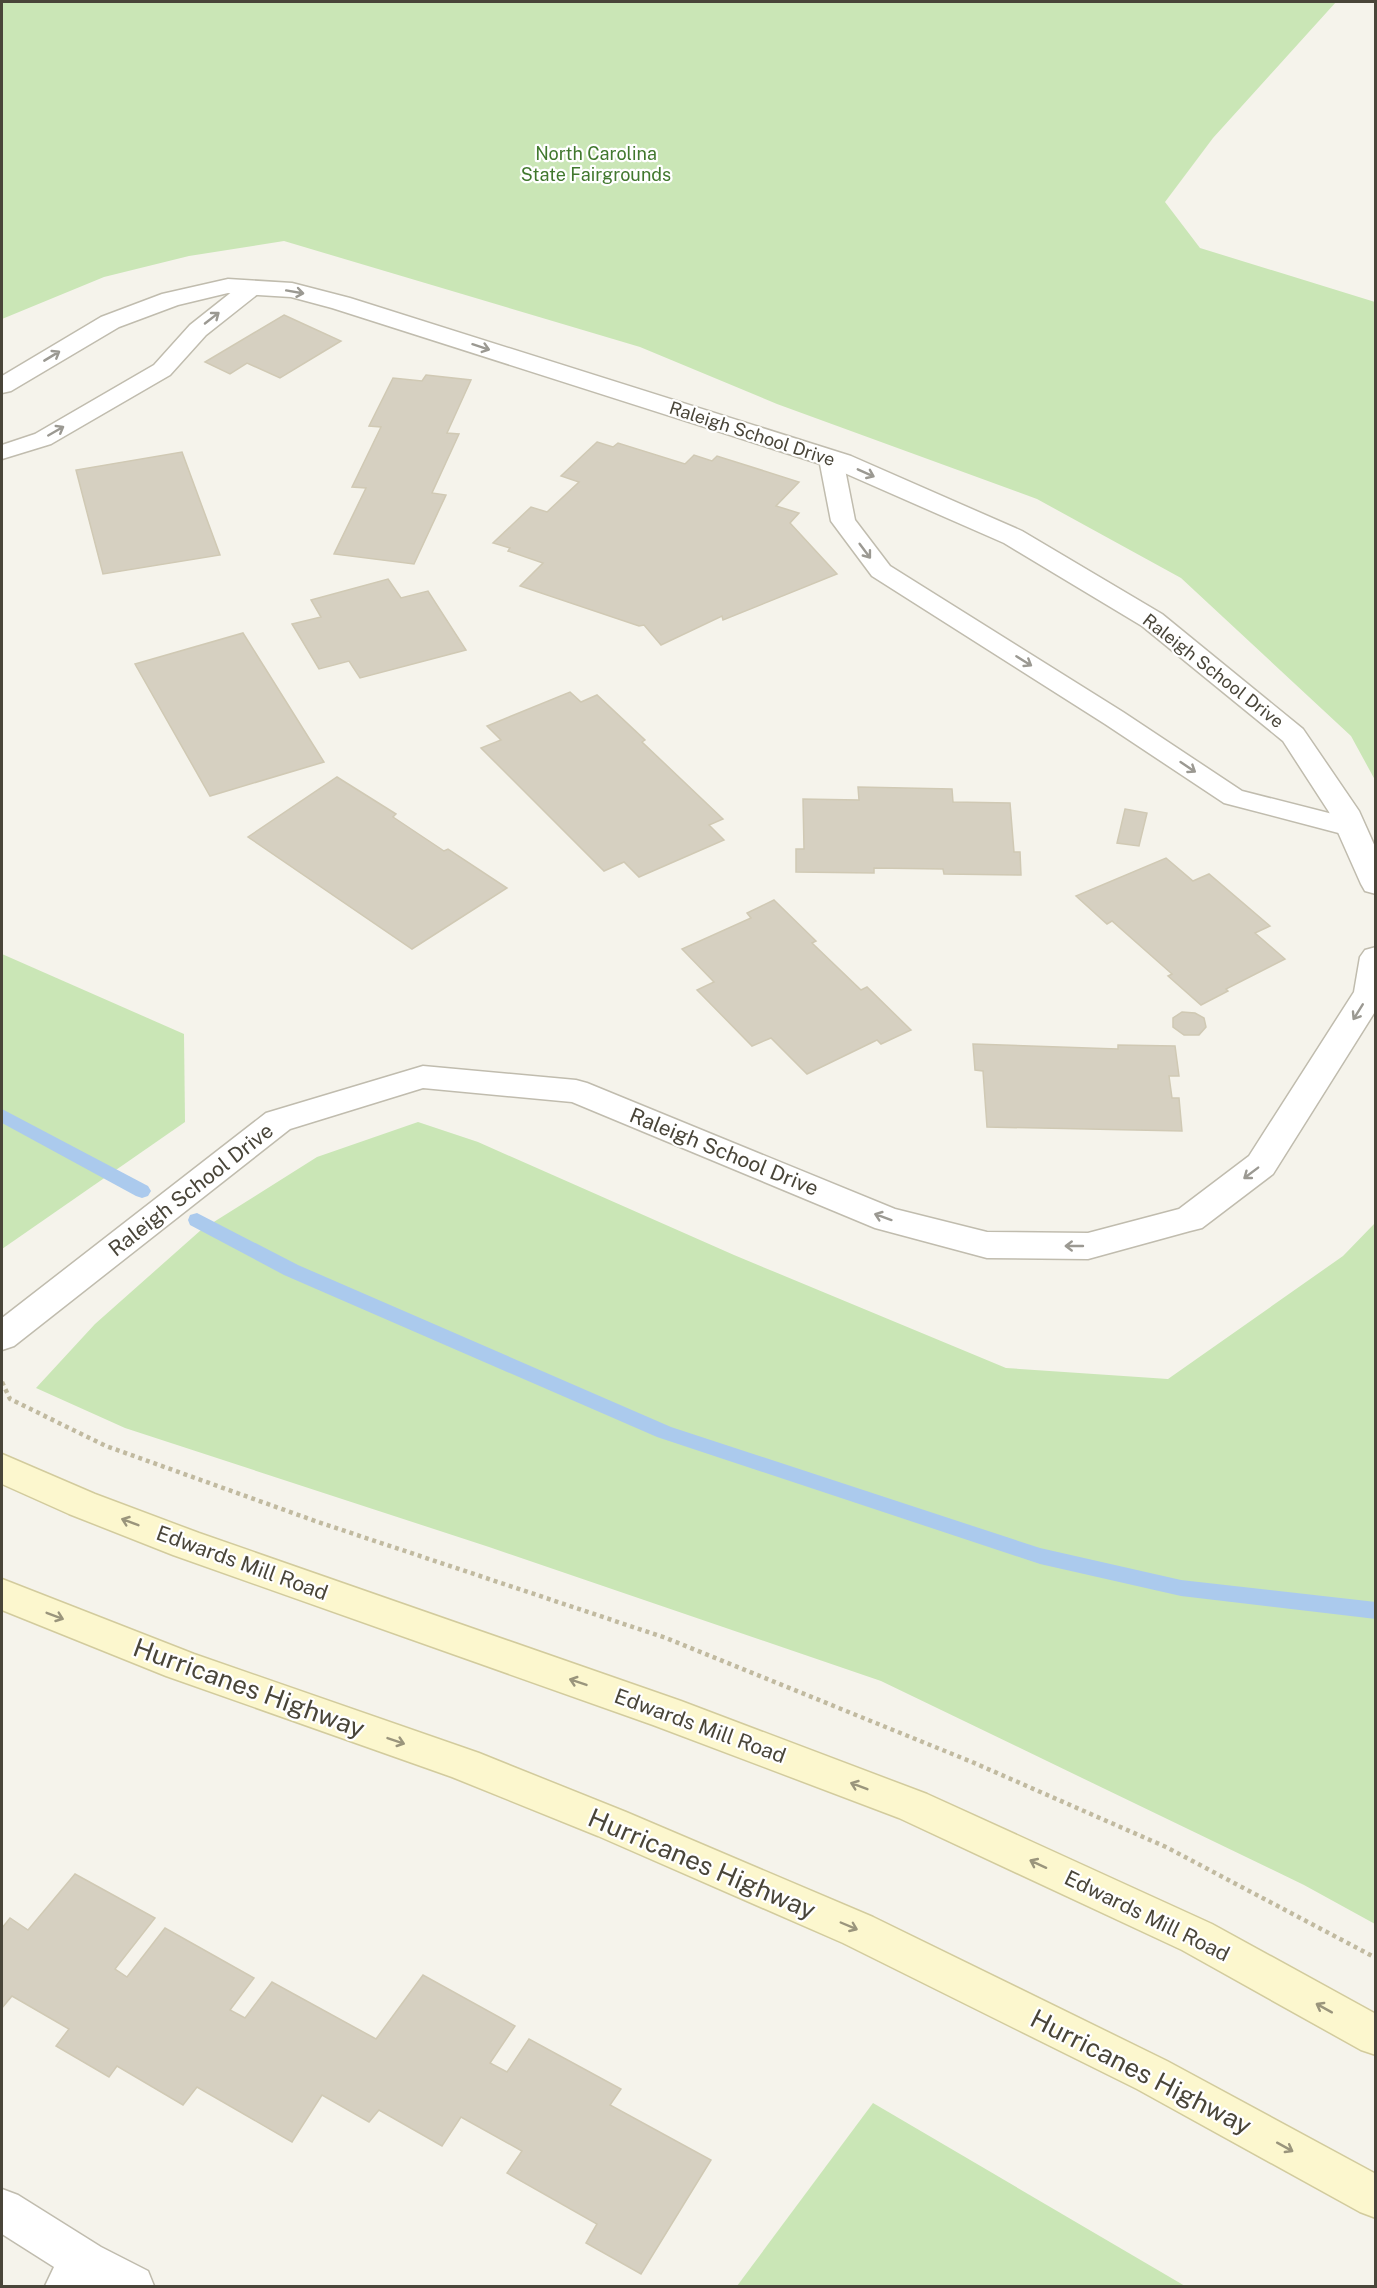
<svg xmlns="http://www.w3.org/2000/svg" width="1377" height="2288" viewBox="0 0 1377 2288" font-family="'Public Sans',sans-serif">
<style>
.green{fill:#cae6b6}
.lines{fill:none;stroke-linecap:round;stroke-linejoin:round}
.stream{fill:#abcaed;fill-rule:evenodd}
.building{fill:#d6d0c1;stroke:#d0c9b4;stroke-width:1.5}
.lane-casing{stroke:#c0bcae;stroke-width:3}
.street-casing{stroke:#c0bcae;stroke-width:3}
.secondary-casing{stroke:#d2cb9d;stroke-width:3}
.path{stroke:#c1baa0;stroke-width:4.5;stroke-dasharray:4 4;stroke-linecap:butt}
.lane{fill:#fff;fill-rule:evenodd}
.street{fill:#fff;fill-rule:evenodd}
.secondary{fill:#fcf7ce;fill-rule:evenodd}
.oneway{stroke:#9b9992}
.oneway2{stroke:#9a957c}
.labels{text-anchor:middle;stroke-width:4.5;stroke-linejoin:round;paint-order:stroke}
.far-park-label{font-size:18px;fill:#41782e;stroke:#fff}
.far-street-label{font-size:18px;fill:#494539;stroke:#fff}
.street-label{font-size:21px;fill:#494539;stroke:#fff}
.near-street-label{font-size:26px;fill:#494539;stroke:#fff}
</style>
<rect width="100%" height="100%" fill="#f5f3eb"/>
<g class="green">
<polygon points="2,2 1336,2 1213,138 1165,202 1200,248 1375,302 1375,780 1351,736 1181,578 1037,499 777,404 640,347 284,241 189,256 104,277 2,319"/>
<polygon points="2,954 184,1034 185,1122 2,1249"/>
<polygon points="418,1122 478,1142 734,1255 1006,1368 1168,1379 1343,1256 1375,1223 1375,1924 1304,1885 881,1681 489,1547 125,1428 36,1388 95,1324 201,1230 317,1157"/>
<polygon points="873,2103 1185,2286 737,2286"/>
</g>
<g class="lines">
<g class="stream">
<polygon points="2,1109 148,1186 151,1191 148,1196 142,1198 136,1196 2,1123"/>
<polygon points="197,1213 298,1265 671,1427 1040,1548 1181,1580 1376,1602 1376,1619 1181,1596 1040,1564 657,1437 284,1275 190,1225 188,1220 190,1215"/>
</g>
</g>
<g class="building">
<polygon points="284,315 341,341 280,378 247,363 230,374 205,362"/>
<polygon points="426,375 471,380 447,433 459,434 432,493 446,495 414,564 334,554 366,488 352,487 381,427 369,426 393,378 422,381"/>
<polygon points="597,442 613,447 618,443 685,464 694,455 712,461 717,456 799,482 776,506 799,513 790,523 837,574 723,620 722,616 661,645 644,625 639,626 520,586 543,563 508,551 510,548 493,543 531,507 547,512 579,482 561,476"/>
<polygon points="182,452 220,555 103,574 76,470"/>
<polygon points="388,579 401,598 428,591 466,650 360,678 349,661 319,669 292,624 321,617 311,600"/>
<polygon points="243,633 324,762 210,796 135,664"/>
<polygon points="570,692 581,702 597,695 645,740 642,742 723,819 709,825 724,840 639,877 624,862 604,871 481,748 501,740 487,726"/>
<polygon points="337,777 396,814 393,817 444,851 448,849 507,888 412,949 248,837"/>
<polygon points="858,787 952,789 953,802 1010,803 1014,852 1020,852 1021,875 944,874 943,869 874,868 874,873 796,872 796,849 804,849 803,799 859,800"/>
<polygon points="1125,809 1147,813 1139,846 1117,843"/>
<polygon points="1166,858 1193,881 1209,874 1270,926 1255,933 1285,959 1226,989 1228,991 1201,1005 1168,976 1172,974 1112,921 1107,924 1076,896"/>
<polygon points="774,900 816,941 812,943 861,990 867,987 911,1030 881,1044 877,1040 807,1074 771,1038 752,1046 697,990 714,982 682,949 751,918 747,913"/>
<polygon points="1182,1012 1195,1013 1204,1018 1206,1027 1199,1035 1184,1035 1173,1027 1173,1018"/>
<polygon points="973,1044 1118,1049 1118,1045 1175,1046 1179,1076 1169,1076 1172,1098 1179,1098 1182,1131 987,1127 983,1071 975,1070"/>
<polygon points="75,1874 155,1918 115,1969 127,1977 165,1928 254,1978 230,2010 245,2018 272,1982 376,2039 423,1975 515,2026 490,2063 507,2072 529,2039 621,2089 610,2105 711,2160 641,2274 586,2243 597,2224 507,2173 522,2151 461,2117 442,2146 379,2110 369,2122 322,2095 292,2142 197,2087 183,2105 117,2066 109,2077 56,2046 69,2029 12,1996 2,2008 2,1928 10,1918 28,1930"/>
</g>
<g class="lines">
<defs>
<g id="lane">
<polygon points="251,281 259,283 262,288 259,293 206,335 170,375 51,444 2,459 2,445 35,434 154,365 190,325 243,283"/>
<polygon points="831,452 839,454 843,459 855,520 890,566 1123,712 1242,791 1360,821 1364,827 1360,833 1350,836 1224,803 1105,724 872,576 831,521 819,459 823,454"/>
</g>
<g id="street">
<polygon points="228,279 292,283 350,298 851,456 1022,531 1162,614 1303,729 1359,811 1376,849 1376,894 1365,891 1361,884 1329,812 1283,741 1142,626 1004,543 833,468 332,308 291,297 228,293 178,305 119,327 11,391 2,393 2,376 101,317 162,294"/>
<polygon points="1376,947 1376,1010 1273,1174 1202,1228 1190,1231 1088,1259 987,1258 875,1228 572,1102 423,1088 290,1129 14,1346 2,1350 2,1318 266,1113 423,1066 576,1080 587,1083 895,1209 987,1232 1088,1233 1179,1209 1249,1156 1354,992 1360,957 1365,950"/>
<polygon points="2,2189 18,2195 101,2247 148,2271 154,2286 45,2286 54,2267 2,2234"/>
</g>
<g id="secondary">
<polygon points="2,1454 95,1494 199,1533 681,1701 927,1794 1212,1924 1376,2014 1376,2055 1361,2050 1182,1950 899,1818 653,1725 173,1555 69,1514 2,1484"/>
<polygon points="2,1579 194,1654 479,1753 626,1812 873,1917 1167,2061 1376,2174 1376,2218 1360,2212 1137,2089 843,1943 598,1836 452,1777 166,1676 2,1610"/>
</g>
</defs>
<use href="#lane" class="lane-casing"/>
<use href="#street" class="street-casing"/>
<use href="#secondary" class="secondary-casing"/>
<polyline class="path" points="2,1382 10,1399 106,1446 318,1522 666,1638 972,1762 1166,1847 1376,1958"/>
<use href="#lane" class="lane"/>
<use href="#street" class="street"/>
<use href="#secondary" class="secondary"/>
</g>
<defs><path id="oneway-shaft" d="M-6 0H5M1.5-3L5.5 0L1.5 3" fill="none" stroke-width="1.6" stroke-linecap="round" stroke-linejoin="round" transform="scale(1.5)"/></defs>
<g class="oneway">
<use href="#oneway-shaft" transform="translate(295 292) rotate(10)"/>
<use href="#oneway-shaft" transform="translate(212 318) rotate(-38)"/>
<use href="#oneway-shaft" transform="translate(481 347) rotate(18)"/>
<use href="#oneway-shaft" transform="translate(52 356) rotate(-31)"/>
<use href="#oneway-shaft" transform="translate(56 431) rotate(-30)"/>
<use href="#oneway-shaft" transform="translate(866 473) rotate(24)"/>
<use href="#oneway-shaft" transform="translate(865 551) rotate(53)"/>
<use href="#oneway-shaft" transform="translate(1024 661) rotate(32)"/>
<use href="#oneway-shaft" transform="translate(1188 767) rotate(34)"/>
<use href="#oneway-shaft" transform="translate(1358 1012) rotate(122)"/>
<use href="#oneway-shaft" transform="translate(1251 1173) rotate(143)"/>
<use href="#oneway-shaft" transform="translate(883 1217) rotate(-160)"/>
<use href="#oneway-shaft" transform="translate(1074 1246) rotate(-180)"/>
</g>
<g class="oneway2">
<use href="#oneway-shaft" transform="translate(130 1522) rotate(-159)"/>
<use href="#oneway-shaft" transform="translate(55 1616) rotate(21)"/>
<use href="#oneway-shaft" transform="translate(578 1682) rotate(-161)"/>
<use href="#oneway-shaft" transform="translate(396 1741) rotate(19)"/>
<use href="#oneway-shaft" transform="translate(859 1786) rotate(-159)"/>
<use href="#oneway-shaft" transform="translate(1038 1864) rotate(-155)"/>
<use href="#oneway-shaft" transform="translate(849 1926) rotate(23)"/>
<use href="#oneway-shaft" transform="translate(1324 2008) rotate(-151)"/>
<use href="#oneway-shaft" transform="translate(1285 2147) rotate(29)"/>
</g>
<g class="labels">
<g class="far-park-label">
<text x="596" y="160">North Carolina<tspan x="596" dy="21">State Fairgrounds</tspan></text>
</g>
<g class="far-street-label">
<text transform="translate(752 434) rotate(18)" y="6">Raleigh School Drive</text>
<text transform="translate(1213 671) rotate(38)" y="6">Raleigh School Drive</text>
</g>
<g class="street-label">
<text transform="translate(724 1152) rotate(22)" y="7">Raleigh School Drive</text>
<text transform="translate(191 1190) rotate(-38)" y="7">Raleigh School Drive</text>
<text transform="translate(242 1563) rotate(20)" y="7">Edwards Mill Road</text>
<text transform="translate(700 1726) rotate(20)" y="7">Edwards Mill Road</text>
<text transform="translate(1147 1916) rotate(26)" y="7">Edwards Mill Road</text>
</g>
<g class="near-street-label">
<text transform="translate(249 1688) rotate(20)" y="9">Hurricanes Highway</text>
<text transform="translate(702 1864) rotate(23)" y="9">Hurricanes Highway</text>
<text transform="translate(1141 2072) rotate(27)" y="9">Hurricanes Highway</text>
</g>
</g>
<rect width="1377" height="2288" fill="none" stroke="#494539" stroke-width="6"/>
</svg>
